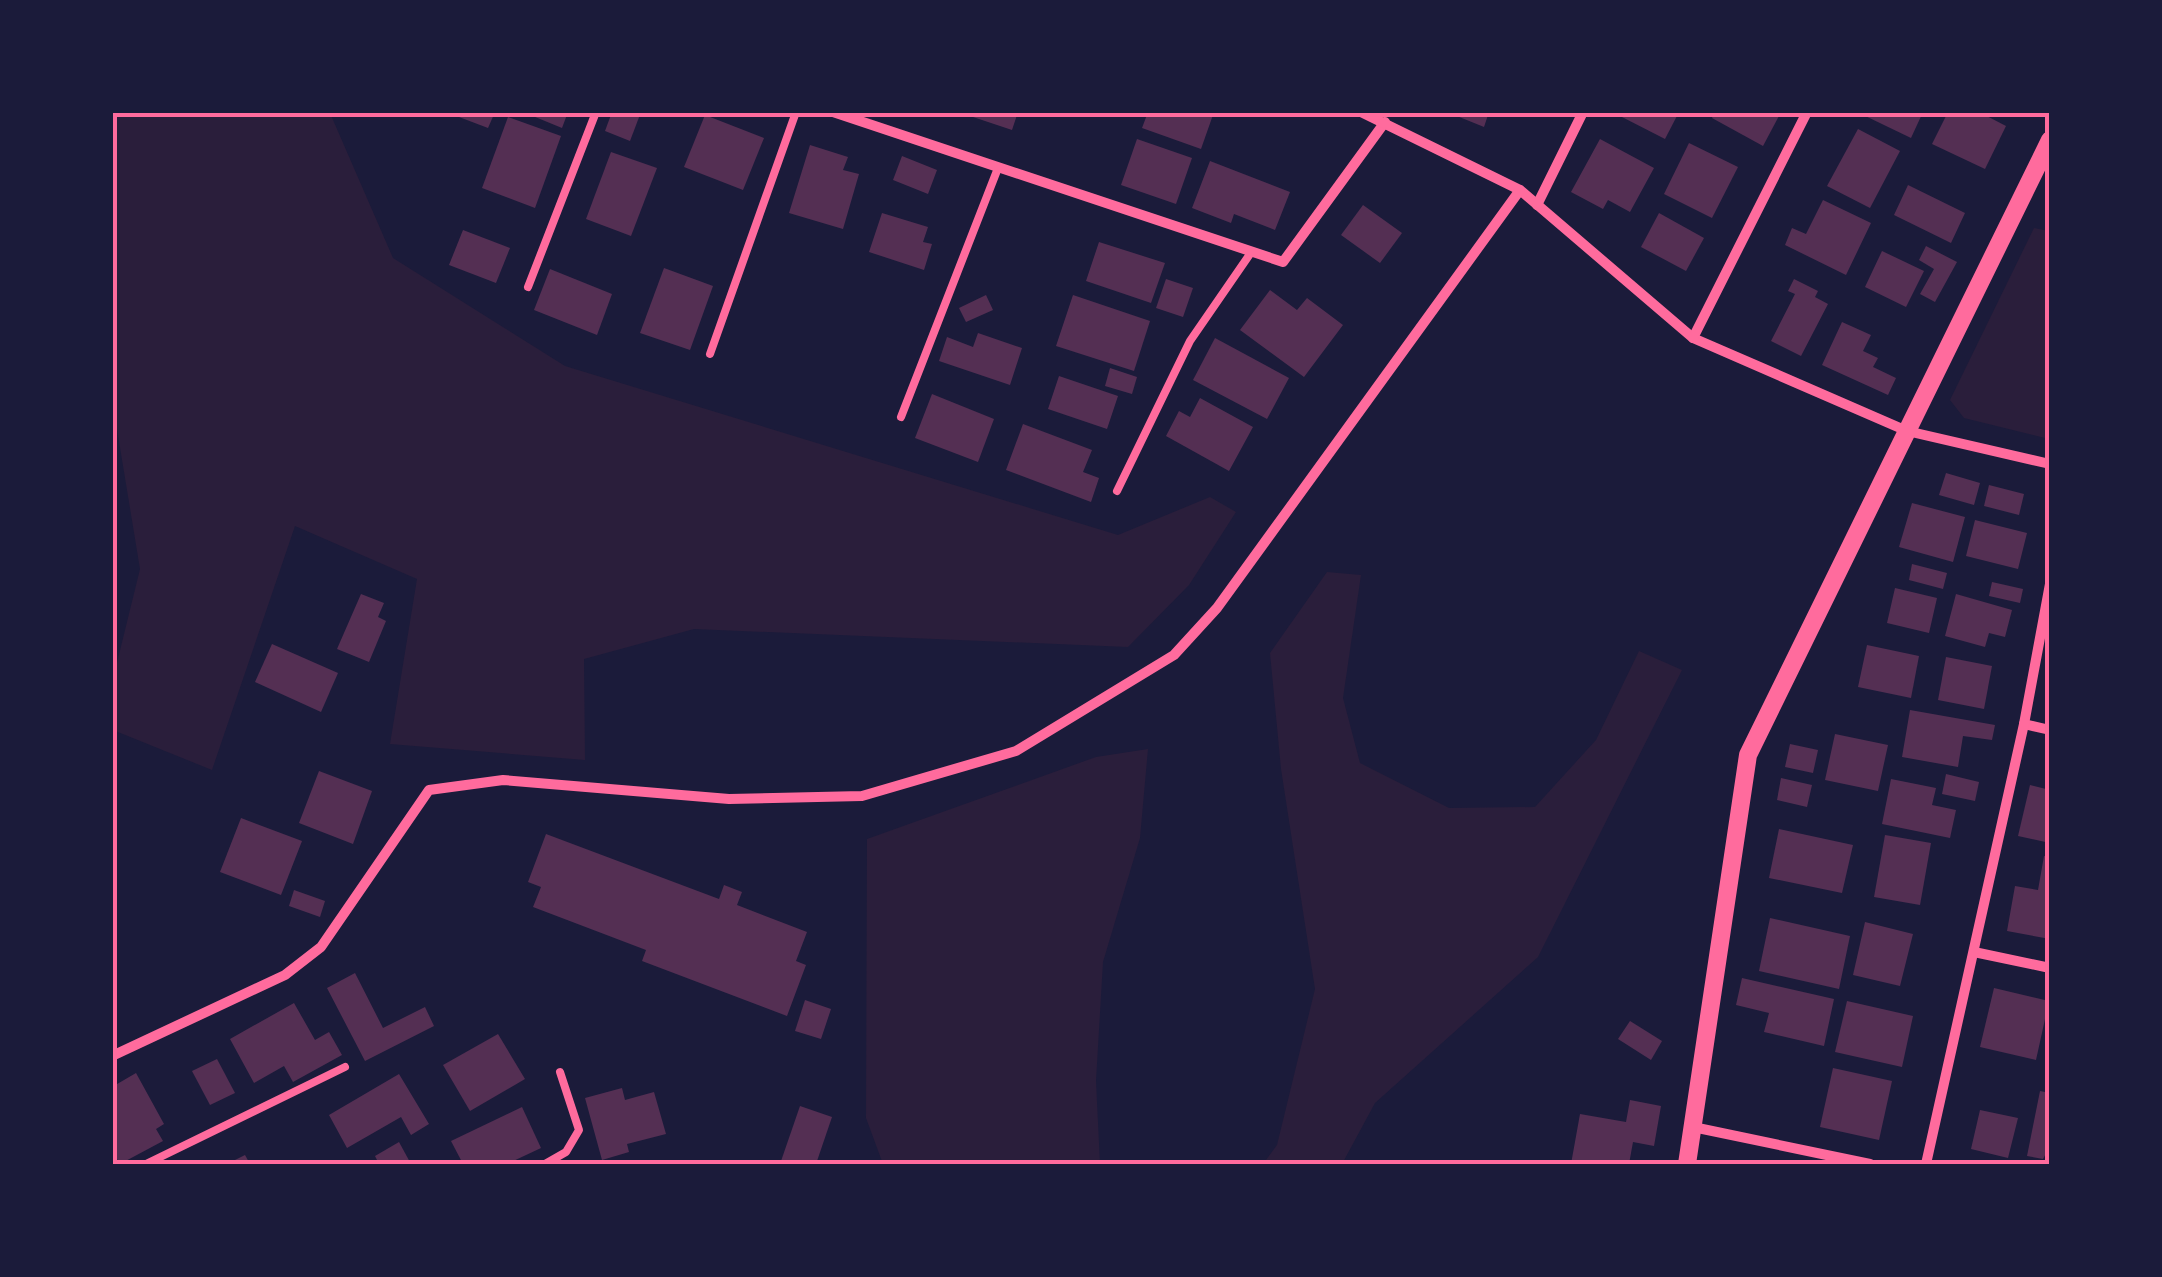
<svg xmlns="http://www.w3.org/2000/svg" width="2162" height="1277" viewBox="0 0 2162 1277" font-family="Helvetica,sans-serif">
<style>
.green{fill:#2a1e3b}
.building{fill:#542f53}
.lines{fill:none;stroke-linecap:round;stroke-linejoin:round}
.service{stroke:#ff6b9d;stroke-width:8}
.minor{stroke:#ff6b9d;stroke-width:10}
.tertiary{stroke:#ff6b9d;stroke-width:18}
.neatline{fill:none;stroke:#ff6b9d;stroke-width:4}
</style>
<rect width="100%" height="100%" fill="#1b1b3a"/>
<g class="green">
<polygon points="112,113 330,113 393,258 565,366 1118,535 1210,497 1236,512 1189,585 1128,647 694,629 584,659 585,760 390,744 417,579 295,526 212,770 113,730 113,679 140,569 113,405"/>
<polygon points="2034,228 2049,231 2049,439 1964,418 1950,400"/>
<polygon points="1327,572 1361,575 1343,698 1360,763 1449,808 1535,807 1596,740 1639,651 1682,670 1538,957 1375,1103 1342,1164 1263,1164 1277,1145 1315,989 1281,769 1270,653"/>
<polygon points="1148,749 1140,838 1103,962 1096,1081 1100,1164 883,1164 866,1118 867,839 1096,757"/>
</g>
<g class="building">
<polygon points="461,112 495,112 488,128 459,117"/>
<polygon points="523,112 568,112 562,128"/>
<polygon points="612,112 641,112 630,141 605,131"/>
<polygon points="975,112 1018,112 1012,130 973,117"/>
<polygon points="1148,112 1214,112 1201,149 1142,128"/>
<polygon points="1447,112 1489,112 1484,127"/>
<polygon points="1625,112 1679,112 1665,139 1622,117"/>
<polygon points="1715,112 1781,112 1763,146 1712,118"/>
<polygon points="1857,112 1923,112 1911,138"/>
<polygon points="1948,112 1979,112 2006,126 1985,169 1932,144"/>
<polygon points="705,115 764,138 743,190 684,167"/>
<polygon points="508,117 561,136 535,208 482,188"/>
<polygon points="1858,129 1900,151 1870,208 1827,186"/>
<polygon points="1137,139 1192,158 1176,204 1121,185"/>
<polygon points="1600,139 1654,168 1630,212 1608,200 1603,209 1571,192"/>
<polygon points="1689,143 1738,167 1712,218 1664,194"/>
<polygon points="810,145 848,157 843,170 859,174 843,229 789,213"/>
<polygon points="611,152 657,168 631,236 586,219"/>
<polygon points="902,156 937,170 928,194 893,180"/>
<polygon points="1210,161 1290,192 1275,230 1234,214 1231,223 1192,208"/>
<polygon points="1908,185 1965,213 1951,243 1894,215"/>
<polygon points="1823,200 1871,223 1846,275 1785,245 1792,228 1806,234"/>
<polygon points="1363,205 1402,233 1380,263 1341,235"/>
<polygon points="882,213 928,227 923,242 932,244 924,270 869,252"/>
<polygon points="1659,213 1704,238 1686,271 1641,247"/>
<polygon points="463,230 510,248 496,283 449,265"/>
<polygon points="1099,242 1165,263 1151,303 1086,281"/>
<polygon points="1926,246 1957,262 1935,302 1920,294 1934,269 1919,260"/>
<polygon points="1882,251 1924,271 1906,307 1865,287"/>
<polygon points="664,268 713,286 690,350 640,333"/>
<polygon points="550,269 612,294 597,335 534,310"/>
<polygon points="1166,279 1193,288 1183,317 1156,308"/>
<polygon points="1794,279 1818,291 1815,297 1828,304 1801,356 1771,341 1795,294 1788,291"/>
<polygon points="1270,290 1297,310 1307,298 1343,325 1304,377 1240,330"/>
<polygon points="986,295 993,310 966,322 959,308"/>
<polygon points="1073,295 1150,321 1134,371 1056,346"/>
<polygon points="1842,322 1871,335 1863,351 1878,358 1873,367 1896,378 1888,395 1822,365"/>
<polygon points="978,333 1022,348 1010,385 939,361 947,337 973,347"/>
<polygon points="1215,338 1289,378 1267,419 1193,380"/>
<polygon points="1110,368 1137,377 1132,394 1105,386"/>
<polygon points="1059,376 1118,396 1107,429 1048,409"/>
<polygon points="932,394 994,419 978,462 915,438"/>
<polygon points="1200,398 1253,427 1229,471 1166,436 1179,411 1190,417"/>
<polygon points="1023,424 1092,450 1083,472 1099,478 1091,502 1006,470"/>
<polygon points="1946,473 1980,483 1974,505 1939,495"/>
<polygon points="1989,485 2024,494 2019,515 1984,506"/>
<polygon points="1912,503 1965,517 1953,562 1899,547"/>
<polygon points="1975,520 2027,533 2018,569 1966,556"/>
<polygon points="1912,564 1947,573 1943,589 1909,580"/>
<polygon points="1992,582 2023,589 2020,603 1989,596"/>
<polygon points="1895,588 1937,598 1929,633 1887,623"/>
<polygon points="361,594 384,603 378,617 386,621 369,662 337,649"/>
<polygon points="1956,594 2012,610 2005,637 1989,633 1985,647 1945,636"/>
<polygon points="272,644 338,673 321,712 255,682"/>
<polygon points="1867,645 1919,656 1911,698 1858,687"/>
<polygon points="1946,657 1992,666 1984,709 1938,700"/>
<polygon points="1910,710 1995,725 1992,740 1963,736 1958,767 1902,757"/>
<polygon points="1835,734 1888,745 1878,791 1825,780"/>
<polygon points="1790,744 1818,750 1813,773 1785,767"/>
<polygon points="319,771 372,791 353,844 299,823"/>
<polygon points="1946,774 1979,782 1975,801 1942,794"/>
<polygon points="1781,778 1812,785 1807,807 1777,800"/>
<polygon points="1891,779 1936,788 1932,805 1956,810 1950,838 1882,824"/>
<polygon points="2030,785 2050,790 2050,843 2018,836"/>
<polygon points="241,818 302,841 281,895 220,872"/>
<polygon points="1779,829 1853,845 1842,893 1769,878"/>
<polygon points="546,834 719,899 724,885 742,892 737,905 807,932 796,961 806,965 787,1016 642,961 646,950 533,907 541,887 528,882"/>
<polygon points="1885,835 1931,843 1920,905 1874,897"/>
<polygon points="2044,856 2050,857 2050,939 2007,931 2015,886 2038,890"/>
<polygon points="294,890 325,901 320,917 289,906"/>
<polygon points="1770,918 1850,936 1839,989 1759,971"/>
<polygon points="1865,922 1913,934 1900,986 1853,975"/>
<polygon points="355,973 383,1028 425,1007 434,1026 365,1061 327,988"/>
<polygon points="1742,978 1834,999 1824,1046 1764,1032 1769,1013 1736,1005"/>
<polygon points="1994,988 2049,1001 2036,1060 1980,1047"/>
<polygon points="805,1000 831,1009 821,1039 795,1031"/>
<polygon points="1847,1001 1913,1016 1902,1067 1835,1052"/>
<polygon points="294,1003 315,1040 329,1032 342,1055 293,1082 284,1066 254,1083 230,1039"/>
<polygon points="1630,1021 1662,1041 1651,1060 1618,1039"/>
<polygon points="498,1034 525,1079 470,1111 443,1065"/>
<polygon points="217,1059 235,1093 210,1105 192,1071"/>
<polygon points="1833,1068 1892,1081 1879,1140 1820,1127"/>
<polygon points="136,1073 164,1124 156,1129 163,1141 120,1164 112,1151 112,1087"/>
<polygon points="399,1074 429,1124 411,1135 401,1117 347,1148 329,1115"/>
<polygon points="622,1088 625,1100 654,1092 666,1134 627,1144 629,1152 602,1160 585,1098"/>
<polygon points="2040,1091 2050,1093 2050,1146 2043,1159 2027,1156"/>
<polygon points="1630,1100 1661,1106 1654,1146 1633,1142 1629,1164 1571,1164 1580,1114 1626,1122"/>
<polygon points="800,1106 832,1117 816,1164 780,1164"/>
<polygon points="522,1107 541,1148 507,1164 463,1164 451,1141"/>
<polygon points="1980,1110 2018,1118 2008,1158 1971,1149"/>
<polygon points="399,1142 411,1164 379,1164 375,1156"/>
<polygon points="245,1155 250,1164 227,1164"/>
</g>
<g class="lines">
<g class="service">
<polyline points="528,287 596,112"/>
<polyline points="710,354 796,112"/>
<polyline points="901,417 998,168"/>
<polyline points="1117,491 1190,341 1250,254"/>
<polyline points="146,1164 345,1067"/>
<polyline points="545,1164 566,1152 579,1130 560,1072"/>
</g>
<g class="minor">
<polyline points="833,112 1283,262 1385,122"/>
<polyline points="1361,112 1520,190 1693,338 1907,431 2050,464"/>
<polyline points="1537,205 1583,112"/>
<polyline points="1693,338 1807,112"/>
<polyline points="2024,724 2050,730"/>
<polyline points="1974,952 2050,968"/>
<polyline points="112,1056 285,975 321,947 429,790 503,780 729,799 862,796 1016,751 1174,655 1217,608 1520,190"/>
<polyline points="1693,1127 1870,1164"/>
<polyline points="1926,1164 2024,724 2050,584"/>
</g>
<polyline class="tertiary" points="1687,1164 1748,755 2050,140"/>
</g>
<rect width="2162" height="1277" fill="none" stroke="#1b1b3a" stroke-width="230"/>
<rect x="115" y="115" width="1932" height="1047" class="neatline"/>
</svg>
